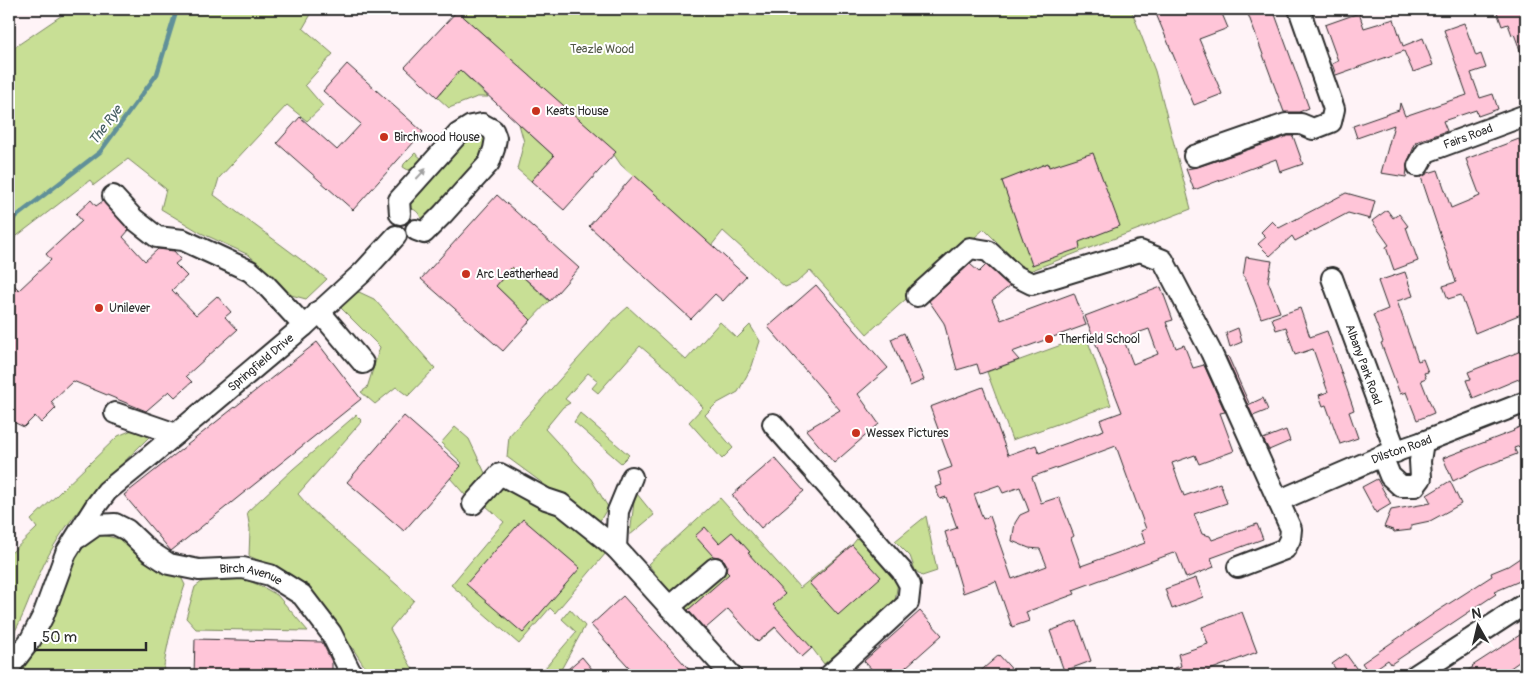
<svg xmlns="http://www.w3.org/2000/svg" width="1535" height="684" viewBox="0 0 1535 684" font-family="Pangolin,sans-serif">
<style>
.green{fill:#c8df95;stroke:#7a8560}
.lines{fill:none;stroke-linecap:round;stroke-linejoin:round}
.stream{stroke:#619099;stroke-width:4.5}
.building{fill:#ffc5d8;stroke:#2b2b2b;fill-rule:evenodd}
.minor-casing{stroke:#2b2b2b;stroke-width:24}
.minor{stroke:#fff;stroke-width:20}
.oneway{fill:#a0a0a0}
.poi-dot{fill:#c8321e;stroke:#fff;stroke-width:2}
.labels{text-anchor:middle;stroke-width:4;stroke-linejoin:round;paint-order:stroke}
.park-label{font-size:12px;fill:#525846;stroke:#fff}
.poi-label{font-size:12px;fill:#2b2b2b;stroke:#fff;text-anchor:start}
.street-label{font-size:12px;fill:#2b2b2b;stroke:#fff}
.water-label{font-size:14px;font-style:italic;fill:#465e62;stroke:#fff}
</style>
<rect width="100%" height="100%" fill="#fff3f7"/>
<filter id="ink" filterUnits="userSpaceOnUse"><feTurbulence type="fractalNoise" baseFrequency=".02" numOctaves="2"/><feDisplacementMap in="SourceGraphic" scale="10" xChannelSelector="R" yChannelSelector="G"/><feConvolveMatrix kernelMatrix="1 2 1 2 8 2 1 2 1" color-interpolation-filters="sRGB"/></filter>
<g filter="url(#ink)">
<g class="green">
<polygon points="71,9 303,9 310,16 303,28 333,54 305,85 323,106 307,121 287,105 219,178 214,195 327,279 306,299 291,295 249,255 201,233 161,209 166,189 128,159 94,185 90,180 9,242 9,51"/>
<polygon points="455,9 1131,9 1155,71 1191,209 1027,272 984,229 867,334 810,270 796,283 785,287 723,231 711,246 621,165 610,149"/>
<polygon points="460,70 488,97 477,97 449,108 437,97"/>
<polygon points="519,124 554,156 531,181 517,169 524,142"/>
<path d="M 475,132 L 485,137 L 489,149 L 423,225 C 420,212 416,208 403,207 L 464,137 Z"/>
<polygon points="415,153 422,159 416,167 408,170 403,167 404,164"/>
<polygon points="512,267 549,301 531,320 496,286"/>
<polygon points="359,292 374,299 435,368 408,396 396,387 375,404 361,392 367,388 380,347 341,308 346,298"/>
<polygon points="628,307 686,360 720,322 737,338 750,325 760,341 752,366 738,392 716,404 705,415 733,448 722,459 689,422 703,407 667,369 640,346 598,393 592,388 598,381 588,373 565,399 570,403 563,407 545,429 591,479 608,507 598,524 507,457 509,436 611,322"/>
<polygon points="1086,336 1111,405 1012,440 987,372"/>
<polygon points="580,413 629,455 621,463 574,422"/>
<path d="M 356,415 L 362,421 L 298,494 L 311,509 L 414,600 L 390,629 L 416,675 L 370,675 C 347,640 318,590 281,569 C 271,564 259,561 249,556 L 250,529 L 247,512 L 293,469 Z"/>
<polygon points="455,427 469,439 485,473 466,496 450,478 462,463 441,443"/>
<path d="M 132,430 L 149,437 C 110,476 68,514 44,564 C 32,589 25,617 9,641 L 9,555 L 37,528 L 31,520 L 118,436 Z"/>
<polygon points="502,488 554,508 606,553 555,613 550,608 519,644 451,585 504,522 485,505"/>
<polygon points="637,494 654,515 630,535 634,502"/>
<polygon points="720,498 800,588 852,545 860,535 892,569 898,582 895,601 883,615 824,664 812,648 802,657 776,627 758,642 711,590 685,613 648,564"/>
<polygon points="926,516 937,571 922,576 915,570 910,556 895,541"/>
<path d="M 102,535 L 119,539 L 154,567 L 180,575 L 185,585 C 175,615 166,644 163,675 L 9,675 L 71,556 L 89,536 Z"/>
<polygon points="244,579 261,586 277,595 308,631 196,629 186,618 195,587 203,581"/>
<polygon points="570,609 585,626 558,675 539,675 576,632 562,619"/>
</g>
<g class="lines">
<polyline class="stream" points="9,222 100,152 157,74 177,9"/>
</g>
<g class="building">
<polygon points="1154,9 1187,9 1188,12 1197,9 1220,9 1228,28 1199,39 1222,94 1194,105"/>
<polygon points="1262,9 1273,9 1309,108 1299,112 1284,112 1248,14"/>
<polygon points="1496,9 1526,9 1526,63 1525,63 1514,34 1512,35 1508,24 1502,26"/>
<polygon points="457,11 616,152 564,210 531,181 554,156 460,70 437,97 405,67"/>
<polygon points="1359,13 1364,28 1394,19 1403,46 1423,38 1433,65 1413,72 1404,51 1336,75 1332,64 1338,61 1325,25"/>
<polygon points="1464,23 1476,56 1481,54 1486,68 1471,73 1480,98 1493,94 1498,109 1478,116 1476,110 1443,121 1447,131 1416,142 1408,161 1406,177 1381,173 1394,125 1357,138 1353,126 1399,110 1400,103 1405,116 1467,95 1444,30"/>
<polygon points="347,64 423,132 353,210 277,143 300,117 337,150 361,124 323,91"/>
<polygon points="1288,136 1293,136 1303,164 1280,172 1276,159 1194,190 1186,169 1198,167"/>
<polygon points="1519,139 1526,158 1526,312 1475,333 1461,295 1448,299 1443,286 1456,282 1421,177 1428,173 1438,170 1451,208 1480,196 1466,159"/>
<polygon points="1093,153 1120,226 1079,242 1080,248 1032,265 1002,181 1048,163 1049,167"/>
<polygon points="634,175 746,276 723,301 715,294 691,319 589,226"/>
<polygon points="1346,193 1375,201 1370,219 1348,213 1295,241 1292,236 1270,256 1258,244 1266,237 1261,232 1272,221 1279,228"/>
<polygon points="497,195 579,268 550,301 512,267 496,286 531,320 503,351 421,279"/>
<polygon points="91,200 96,206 103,201 129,230 123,237 145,261 158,249 174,251 181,259 175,264 187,276 172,290 196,315 217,296 231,312 225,317 237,330 186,376 192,382 175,397 169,391 146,411 73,381 51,402 56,408 41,423 35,416 24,427 9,420 9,280 19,290 51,260 46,254 82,221 76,214"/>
<polygon points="1387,210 1393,218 1399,214 1408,226 1406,227 1418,261 1394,270 1386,247 1389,245 1372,221"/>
<polygon points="1246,257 1272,261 1268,281 1280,312 1261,318 1247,281 1245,281 1245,277 1243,276"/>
<polygon points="970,264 979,272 986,265 1010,286 992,300 1001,320 1074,293 1086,325 1012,352 1019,360 980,374 977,364 957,370 944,323 929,301"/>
<polygon points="1405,272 1413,296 1397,301 1418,361 1423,359 1428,372 1424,373 1426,378 1421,380 1434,413 1417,420 1406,392 1400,394 1381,343 1383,342 1373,315 1388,309 1378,281"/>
<polygon points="816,285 888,368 858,394 879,424 834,463 806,430 840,410 768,327"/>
<path d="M 1161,287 L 1173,320 L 1166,322 L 1176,348 L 1184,345 L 1193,368 L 1204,365 L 1225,412 L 1220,413 L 1234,451 L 1199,464 L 1195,455 L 1172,463 L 1184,496 L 1220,483 L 1227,503 L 1194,514 L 1202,534 L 1210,536 L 1212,540 L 1257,524 L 1263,539 L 1211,558 L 1214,567 L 1186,578 L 1176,552 L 1073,590 L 1075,594 L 1026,612 L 1029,621 L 1012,627 L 996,581 L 963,593 L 945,532 L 957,528 L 946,497 L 940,499 L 935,487 L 942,485 L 938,472 L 952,467 L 930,407 L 983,387 L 1008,455 L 1036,445 L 1039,453 L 1104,430 L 1100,420 L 1122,412 L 1085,316 ZM 1149,329 L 1158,354 L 1133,364 L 1123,338 ZM 1116,446 L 1146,529 L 1141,531 L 1145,543 L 1081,566 L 1071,538 L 1074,536 L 1059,497 L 1041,503 L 1032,477 ZM 999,485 L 1003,493 L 1020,487 L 1029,511 L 1020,515 L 1015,523 L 1012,541 L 1029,548 L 1040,549 L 1047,566 L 1012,579 L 990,516 L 983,519 L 974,494 Z"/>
<polygon points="1300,308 1310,337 1327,331 1354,410 1349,412 1358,438 1340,444 1326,405 1323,406 1319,395 1328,392 1313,349 1295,355 1286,327 1276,330 1272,318"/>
<polygon points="1238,328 1242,342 1230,347 1226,333"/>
<polygon points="904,333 924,380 910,386 891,339"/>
<polygon points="317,342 361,399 171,551 124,495"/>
<polygon points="1526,349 1526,376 1473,398 1466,380 1471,379 1468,372"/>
<polygon points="1228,356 1243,390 1249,403 1247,404 1226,357"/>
<polygon points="1263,398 1268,410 1253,416 1248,405"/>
<polygon points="404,416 461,466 404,531 347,482"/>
<polygon points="1526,424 1526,461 1520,446 1514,448 1517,454 1480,468 1453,481 1443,458 1514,431 1513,430"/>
<polygon points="1286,430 1290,441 1269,450 1263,439"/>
<polygon points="775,458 804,491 761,528 732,495"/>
<polygon points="1377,479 1391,504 1376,513 1362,487"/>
<polygon points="1450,481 1461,504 1430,521 1411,525 1411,530 1394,532 1393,530 1384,527 1391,510 1431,503 1427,495"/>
<polygon points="523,519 580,568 523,633 466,584"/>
<polygon points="705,527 719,543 732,532 750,552 748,553 785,594 773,605 812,648 802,657 775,627 758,642 728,609 705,629 688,610 729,574 726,571 727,565 724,560 719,557 713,556 695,536"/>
<polygon points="852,545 881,577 838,615 809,583"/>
<polygon points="1526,554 1526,577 1522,580 1494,592 1496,594 1391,664 1388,660 1369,673 1362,663 1436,612 1492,576 1491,573 1508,566"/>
<polygon points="1196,578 1203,597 1172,609 1165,589"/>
<polygon points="623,596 694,675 636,675 591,625"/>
<polygon points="920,611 942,635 897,675 877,675 864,661"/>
<polygon points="1242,612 1257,652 1207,671 1208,675 1159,675 1159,673 1181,666 1178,654 1208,644 1202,627"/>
<polygon points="1077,621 1091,661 1064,671 1050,631"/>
<polygon points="1526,631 1526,657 1509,669 1509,670 1502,675 1461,675 1473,667 1472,666"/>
<polygon points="195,639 322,642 332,662 332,675 194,675"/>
<polygon points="1346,654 1361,675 1340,675 1332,664"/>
<polygon points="999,655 1017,675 976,675"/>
<polygon points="582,657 597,675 561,675"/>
</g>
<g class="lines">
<defs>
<g id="minor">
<polyline points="1194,156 1286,124 1301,124 1313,129 1331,122 1334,109 1299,9"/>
<path id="s1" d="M 1418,166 L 1426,152 L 1526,115"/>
<polyline points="113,196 134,219 157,237 183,240 250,271 265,284 304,326"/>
<polyline points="400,214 399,200 458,134 471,126 482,124 493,130 496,138 494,149 489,163 443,214 424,233 416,230"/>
<path id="s2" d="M 1332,278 L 1396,452"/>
<polyline points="917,296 970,248 988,251 1014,275 1032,284 1140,251 1163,260 1211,352 1291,529 1290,539 1285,549 1238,567"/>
<polyline points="319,311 363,363"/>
<polyline points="115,413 176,434"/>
<polyline points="773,424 902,571 910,585 908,603 830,675"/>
<polyline points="1382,456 1390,476 1401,486 1415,486 1421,478 1420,461 1423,442"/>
<path id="s3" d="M 1278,501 L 1382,456 L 1423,442 L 1526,402"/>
<polyline points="473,504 500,474 546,499 561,504 616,548 731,675"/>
<path id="s4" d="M 79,537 L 96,525 L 115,524 L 127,530 L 149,551 L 169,564 L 199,570 L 243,568 L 270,575 L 302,595 L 331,633 L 352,675"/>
<polyline points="616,548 618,511 632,477"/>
<polyline points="669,607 715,568"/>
<path id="s5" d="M 9,668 L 31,639 L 43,616 L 66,553 L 95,507 L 107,491 L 150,456 L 304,326 L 363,272 L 396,236"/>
<polyline points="1416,675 1526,603"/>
</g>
</defs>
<use href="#minor" class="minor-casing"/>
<use href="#minor" class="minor"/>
</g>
<defs><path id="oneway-solid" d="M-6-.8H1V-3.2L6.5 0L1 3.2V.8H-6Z" transform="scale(1.25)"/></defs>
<use class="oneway" href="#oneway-solid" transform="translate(421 174) rotate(-47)"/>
</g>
<g class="poi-dot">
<circle cx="536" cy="111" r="5"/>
<circle cx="384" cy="137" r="5"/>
<circle cx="466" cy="274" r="5"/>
<circle cx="99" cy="308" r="5"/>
<circle cx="1049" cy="339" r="5"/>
<circle cx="856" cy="433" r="5"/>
</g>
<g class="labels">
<g class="park-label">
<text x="602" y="53">Teazle Wood</text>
</g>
<g class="poi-label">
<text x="546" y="115">Keats House</text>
<text x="394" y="141">Birchwood House</text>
<text x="476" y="278">Arc Leatherhead</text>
<text x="109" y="312">Unilever</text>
<text x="1059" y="343">Therfield School</text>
<text x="866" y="437">Wessex Pictures</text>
</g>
<g class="street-label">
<text dy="4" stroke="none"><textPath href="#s1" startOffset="61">Fairs Road</textPath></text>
<text dy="4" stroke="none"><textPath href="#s5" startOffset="404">Springfield Drive</textPath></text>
<text dy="4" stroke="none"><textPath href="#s2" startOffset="92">Albany Park Road</textPath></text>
<text dy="4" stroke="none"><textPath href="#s3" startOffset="134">Dilston Road</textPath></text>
<text dy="4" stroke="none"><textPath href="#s4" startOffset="191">Birch Avenue</textPath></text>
</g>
<g class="water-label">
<text transform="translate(105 125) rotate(-53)" y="5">The Rye</text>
</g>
</g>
<rect width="1535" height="684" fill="none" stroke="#fff" stroke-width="30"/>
<rect x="15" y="15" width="1505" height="654" fill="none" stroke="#2b2b2b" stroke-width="2" filter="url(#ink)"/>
<g transform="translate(1478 626) rotate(352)" stroke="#ffffff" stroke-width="4" paint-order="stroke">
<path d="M0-4L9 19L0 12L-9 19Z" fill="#2b2b2b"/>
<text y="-8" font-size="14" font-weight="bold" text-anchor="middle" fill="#2b2b2b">N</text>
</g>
<path d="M35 642v8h111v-8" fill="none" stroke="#2b2b2b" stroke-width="2.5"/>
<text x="42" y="642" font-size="15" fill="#2b2b2b" stroke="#ffffff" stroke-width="4" paint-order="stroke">50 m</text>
</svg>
